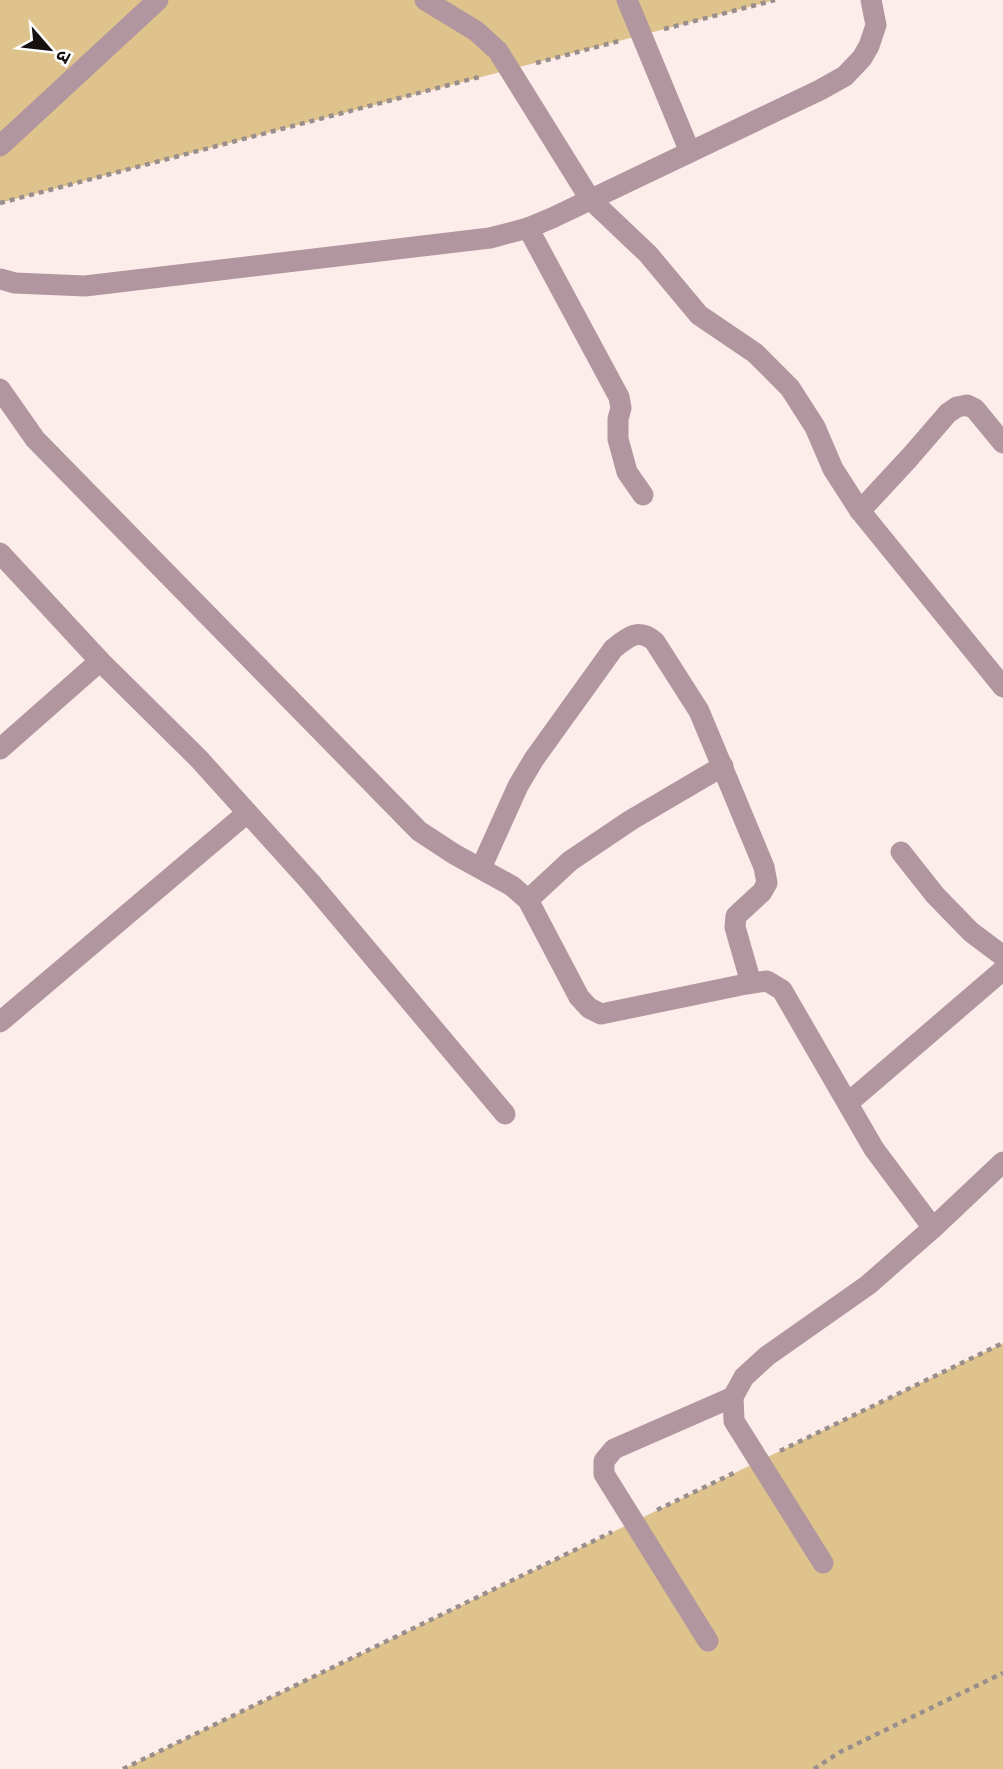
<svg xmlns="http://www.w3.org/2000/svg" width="1003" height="1769" viewBox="0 0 1003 1769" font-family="'Sofia Sans Condensed','Noto Sans Devanagari',sans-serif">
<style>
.green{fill:#dec38d}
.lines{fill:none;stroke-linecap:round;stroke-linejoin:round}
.path{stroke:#998e8c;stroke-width:4.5;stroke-dasharray:5 5;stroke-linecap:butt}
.street{stroke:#b2969f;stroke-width:21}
</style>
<rect width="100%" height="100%" fill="#fcedeb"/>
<g class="green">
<polygon points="0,0 775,0 0,203"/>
<polygon points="1003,1343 1003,1769 123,1769"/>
</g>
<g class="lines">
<g class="path">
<polyline points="664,29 775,0"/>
<polyline points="536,63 619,41"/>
<polyline points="0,203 483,76"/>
<polyline points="780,1451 1003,1343"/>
<polyline points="657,1510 738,1471"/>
<polyline points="123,1769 612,1532"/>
<polyline points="814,1769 840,1752 1003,1673"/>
</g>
<g class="street">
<polyline points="425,0 476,31 498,51 590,199 648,254 699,315 755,353 790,388 815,427 833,469 860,511 1003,687"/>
<polyline points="627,0 690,152"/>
<polyline points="0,146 158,0"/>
<polyline points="528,228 619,397 621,408 618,419 618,439 627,472 643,495"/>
<polyline points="0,279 15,283 85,286 490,238 528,228 552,218 820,90 845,76 862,58 869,46 876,25 871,0"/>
<polyline points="0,389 35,439 419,831 454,854 512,886 528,900 579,997 589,1008 601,1014 746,984 767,981 782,990 874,1149 933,1228"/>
<polyline points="860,511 910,457 948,413 957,407 967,405 975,409 1003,443"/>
<polyline points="0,553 100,661 199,759 311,883 505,1114"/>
<polyline points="0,749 100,661"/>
<polyline points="901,852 935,895 971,932 1003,956"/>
<path d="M 481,868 L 518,786 L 534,759 L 613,649 C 628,637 639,627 655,642 L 699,711 L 764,867 L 767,883 L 762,892 L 736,916 L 735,927 L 751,983"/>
<polyline points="528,900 570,861 631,820 723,766"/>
<polyline points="0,1022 247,813"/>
<polyline points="848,1103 1003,970"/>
<polyline points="823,1563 734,1421 733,1397 744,1377 767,1356 868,1285 933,1228 1003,1162"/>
<polyline points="708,1641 604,1474 604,1461 614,1449 733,1397"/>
</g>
</g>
<g transform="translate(49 49) rotate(118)" stroke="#fefefe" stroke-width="5" paint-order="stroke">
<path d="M0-5L12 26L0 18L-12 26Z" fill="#161110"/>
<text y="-10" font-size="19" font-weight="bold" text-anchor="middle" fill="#161110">उ</text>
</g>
</svg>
